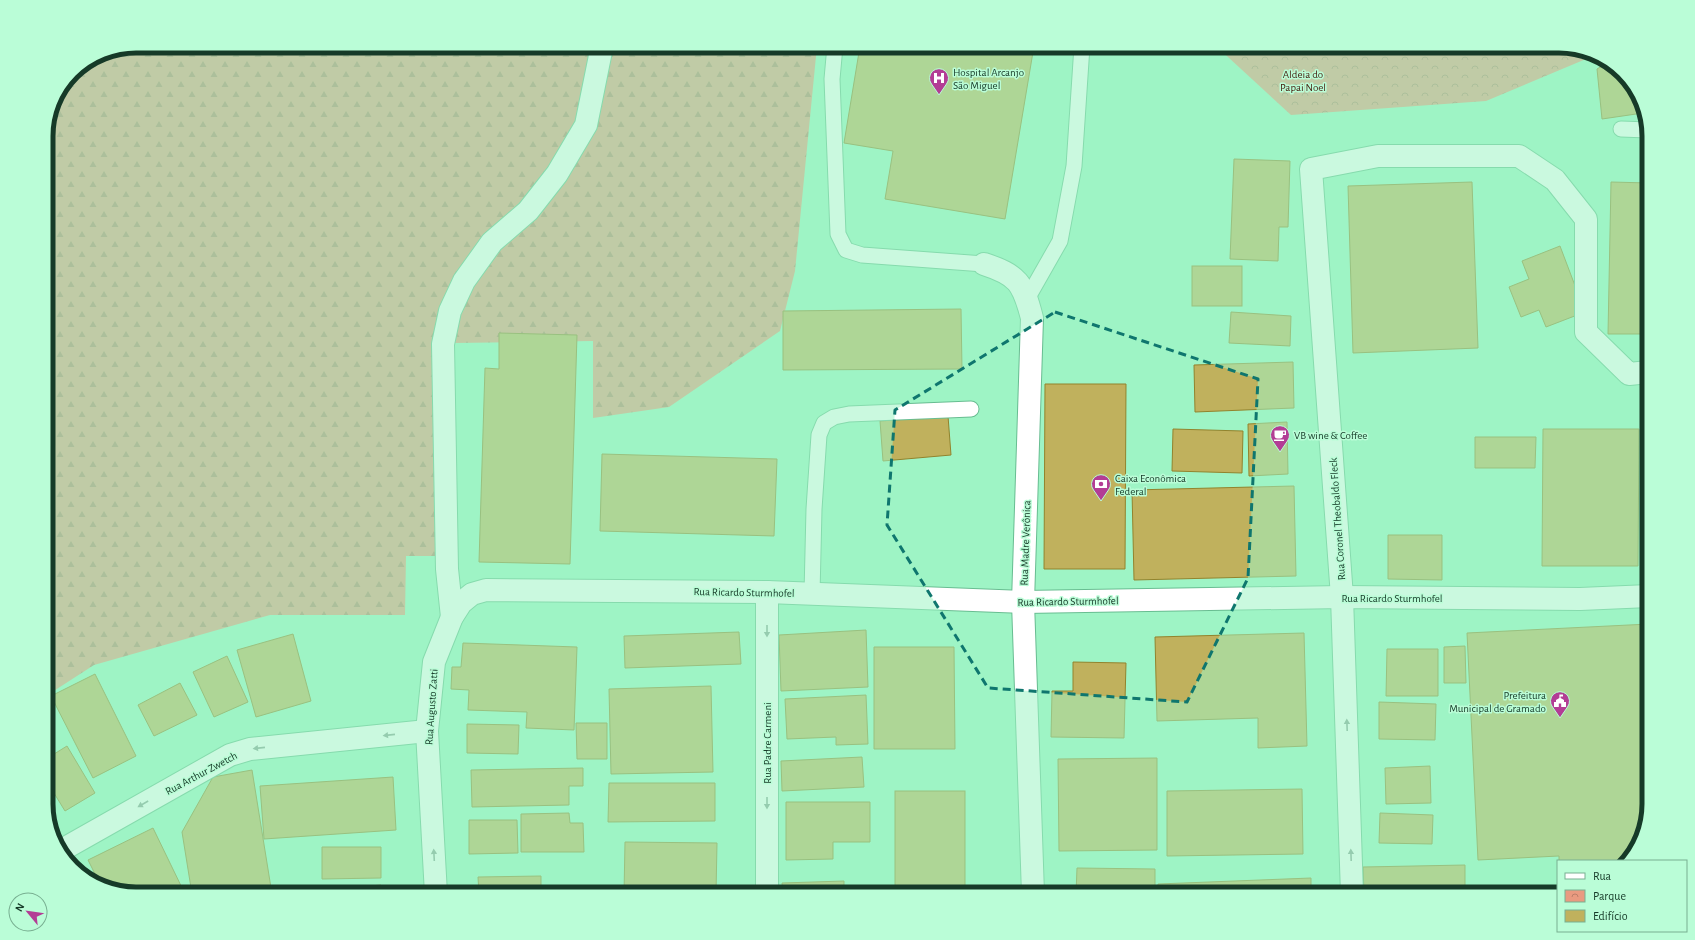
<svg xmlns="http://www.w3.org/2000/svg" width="1695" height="940" viewBox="0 0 1695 940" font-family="'Alegreya Sans',sans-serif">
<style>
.forest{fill:url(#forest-firs)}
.park{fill:url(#park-crowns)}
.building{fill:#c0b15d;stroke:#92832d}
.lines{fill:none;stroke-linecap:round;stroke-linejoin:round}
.service-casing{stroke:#68bd91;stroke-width:17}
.minor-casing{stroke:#68bd91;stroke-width:24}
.tertiary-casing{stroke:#68bd91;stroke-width:24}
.service{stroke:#fff;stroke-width:15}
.minor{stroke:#fff;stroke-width:22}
.tertiary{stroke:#fff;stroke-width:22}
.oneway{fill:#8a9c94}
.marked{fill:none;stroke:#0f766e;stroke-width:3;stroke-dasharray:8 5;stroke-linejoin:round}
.labels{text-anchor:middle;stroke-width:3;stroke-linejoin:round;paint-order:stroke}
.poi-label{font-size:11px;fill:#163a28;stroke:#bafdd7;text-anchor:start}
.park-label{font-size:11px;fill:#461c0e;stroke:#bafdd7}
.street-label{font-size:11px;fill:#163a28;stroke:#bafdd7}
.rim{fill:none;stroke:#163a28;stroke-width:5}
</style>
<defs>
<pattern id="forest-firs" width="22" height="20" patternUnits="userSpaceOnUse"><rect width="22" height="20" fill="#e99a80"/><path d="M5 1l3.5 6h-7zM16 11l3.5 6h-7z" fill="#bc7f69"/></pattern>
<pattern id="park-crowns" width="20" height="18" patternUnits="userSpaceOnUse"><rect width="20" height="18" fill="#e99a80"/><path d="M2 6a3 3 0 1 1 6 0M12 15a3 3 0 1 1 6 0" fill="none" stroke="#bc7f69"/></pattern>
</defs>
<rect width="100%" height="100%" fill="#9ef4c5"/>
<polygon class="forest" points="136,46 817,46 795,271 780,331 669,407 593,418 593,341 453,343 441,556 406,556 405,615 270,615 94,665 46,696 46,131 53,102 73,72 102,53"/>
<polygon class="park" points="1216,46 1559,46 1586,52 1586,59 1486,101 1291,115"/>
<g class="building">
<polygon points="860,46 1034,46 1005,219 885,199 893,151 844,143"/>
<polygon points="1607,63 1634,86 1643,113 1602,119 1597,69"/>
<polygon points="1234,159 1290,161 1288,227 1279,227 1278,261 1230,259"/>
<polygon points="1472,182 1478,348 1353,353 1348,186"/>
<polygon points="1611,182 1649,183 1649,334 1608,334"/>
<polygon points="1560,246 1585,312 1546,327 1539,310 1521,317 1509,287 1529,279 1522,261"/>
<rect x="1192" y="266" width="50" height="40"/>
<polygon points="961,309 962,369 783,370 783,311"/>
<polygon points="1231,312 1291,316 1290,346 1229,343"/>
<polygon points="499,333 577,335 570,564 479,562 485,368 499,369"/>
<polygon points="1293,362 1294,408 1195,412 1194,365"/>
<polygon points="1045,384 1126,384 1125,569 1044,569"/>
<polygon points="948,416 951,455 883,461 880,421"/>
<polygon points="1287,422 1288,474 1249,476 1248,424"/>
<polygon points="1173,429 1243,431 1242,473 1172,471"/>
<polygon points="1543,429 1639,429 1638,566 1542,566"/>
<polygon points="1475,437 1536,437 1535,468 1475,468"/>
<polygon points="602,454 777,459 774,536 600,531"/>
<polygon points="1294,486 1296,576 1134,580 1132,490"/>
<polygon points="1388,535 1442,535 1442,580 1388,579"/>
<polygon points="1649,624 1649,804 1640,844 1623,861 1559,861 1559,856 1478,860 1467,633"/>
<polygon points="866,630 868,687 781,691 779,635"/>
<polygon points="739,632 741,664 625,668 624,636"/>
<polygon points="1304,633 1307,746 1258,748 1258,718 1157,721 1155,637"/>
<polygon points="293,634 311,701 256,717 237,650"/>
<polygon points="463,643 577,647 574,730 526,728 527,712 468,710 469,690 451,689 452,667 461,667"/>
<polygon points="1465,646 1466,683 1444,683 1444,647"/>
<polygon points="874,647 954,647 955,749 874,749"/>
<polygon points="1387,649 1438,649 1438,696 1386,696"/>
<polygon points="227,656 248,702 214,717 193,672"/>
<polygon points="1073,662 1126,663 1124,738 1051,737 1052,691 1073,691"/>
<polygon points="95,674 136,756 93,778 51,696"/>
<polygon points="180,683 197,715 154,736 138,705"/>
<polygon points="711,686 713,772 611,774 609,689"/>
<polygon points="866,695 868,744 836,745 836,737 787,739 785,699"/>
<polygon points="1379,702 1436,704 1435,740 1379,739"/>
<polygon points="576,723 607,723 607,759 577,759"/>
<polygon points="467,724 519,725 518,754 467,753"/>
<polygon points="67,746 95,793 65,811 46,780 46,759"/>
<polygon points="862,757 864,787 782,791 781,761"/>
<polygon points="1157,758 1157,850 1059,851 1058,759"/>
<polygon points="1430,766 1431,803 1386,804 1385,768"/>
<polygon points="583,768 583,786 569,786 569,805 472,807 471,770"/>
<polygon points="252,770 272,894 192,894 182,832 213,777"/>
<polygon points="393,777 396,830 264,839 260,786"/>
<polygon points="609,783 715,783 715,821 608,822"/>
<polygon points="1302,789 1303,854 1167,856 1167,791"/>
<rect x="895" y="791" width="70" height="103"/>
<polygon points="786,802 870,802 870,842 833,842 833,859 786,860"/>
<polygon points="569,813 570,823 583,823 584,852 521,852 521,814"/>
<polygon points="1380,813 1433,815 1432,844 1379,843"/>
<polygon points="469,820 517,820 518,853 469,854"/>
<polygon points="153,828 185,894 136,894 101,886 88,860"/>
<polygon points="625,842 717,843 716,894 624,894"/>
<polygon points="322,847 381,847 381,878 322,879"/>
<polygon points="1465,865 1465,894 1364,894 1363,867"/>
<polygon points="1077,868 1155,869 1155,894 1076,894"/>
<polygon points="541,876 541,894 479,894 478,877"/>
<polygon points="1311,878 1311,894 1158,894 1158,884"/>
<polygon points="844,881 844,894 783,894 782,883"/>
<polygon points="381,885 381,894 338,894 337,889"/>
</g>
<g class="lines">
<defs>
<g id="service">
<polyline points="835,46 832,79 838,234 846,250 862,255 984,264"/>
<polyline points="1621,129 1648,130"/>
<polyline points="1027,299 1060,241 1074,166 1082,46"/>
<polyline points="812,594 814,509 819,435 824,423 834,417 849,414 971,409"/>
</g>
<g id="minor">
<polyline points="452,617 447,569 443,344 450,311 464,281 492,242 528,211 557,174 586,125 602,46"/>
<polyline points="60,851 230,755 250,749 427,731"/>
<polyline points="436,894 427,731 434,662 452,617 461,603 472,594 486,590 767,592 1023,602"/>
<polyline points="767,894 767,592"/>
<polyline points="1352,894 1342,597 1311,169 1378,156 1519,156 1555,180 1586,219 1586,332 1629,374 1649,372"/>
</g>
<g id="tertiary">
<path d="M 984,264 C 1018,275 1023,283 1032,318 L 1023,602 L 1033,894"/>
<polyline points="1023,602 1342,597 1580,599 1649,596"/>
</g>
</defs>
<use href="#service" class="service-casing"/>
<use href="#minor" class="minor-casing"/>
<use href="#tertiary" class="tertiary-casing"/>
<use href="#service" class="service"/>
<use href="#minor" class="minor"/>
<use href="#tertiary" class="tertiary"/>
</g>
<defs><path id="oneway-solid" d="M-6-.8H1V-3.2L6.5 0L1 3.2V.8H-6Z"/></defs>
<g class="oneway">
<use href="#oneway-solid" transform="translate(767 631) rotate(90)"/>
<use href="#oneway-solid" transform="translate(1347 725) rotate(-92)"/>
<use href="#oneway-solid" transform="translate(389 735) rotate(174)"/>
<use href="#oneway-solid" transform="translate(259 748) rotate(174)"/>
<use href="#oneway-solid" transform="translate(767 803) rotate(90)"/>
<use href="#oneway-solid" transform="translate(143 804) rotate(150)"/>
<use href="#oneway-solid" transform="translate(434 855) rotate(-93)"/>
<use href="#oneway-solid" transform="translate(1351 855) rotate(-92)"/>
</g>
<path d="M0 0H1695V940H0ZM 1055,312 L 1258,379 L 1248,578 L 1187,702 L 988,688 L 887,525 L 895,410 Z" fill="#9ef4c5" fill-opacity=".55" fill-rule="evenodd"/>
<path class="marked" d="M 1055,312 L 1258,379 L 1248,578 L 1187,702 L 988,688 L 887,525 L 895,410 Z"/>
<defs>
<symbol id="hospital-pin" viewBox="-11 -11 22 30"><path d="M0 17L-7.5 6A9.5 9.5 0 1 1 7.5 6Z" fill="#b33d95" stroke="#bafdd7"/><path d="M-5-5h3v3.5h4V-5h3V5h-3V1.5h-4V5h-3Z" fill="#fff"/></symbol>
<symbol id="cafe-pin" viewBox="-11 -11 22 30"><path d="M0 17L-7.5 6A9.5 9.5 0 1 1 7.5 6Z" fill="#b33d95" stroke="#bafdd7"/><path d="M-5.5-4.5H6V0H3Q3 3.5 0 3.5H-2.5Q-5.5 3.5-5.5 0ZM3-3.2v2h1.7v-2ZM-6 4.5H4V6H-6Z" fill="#fff"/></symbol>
<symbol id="bank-pin" viewBox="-11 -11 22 30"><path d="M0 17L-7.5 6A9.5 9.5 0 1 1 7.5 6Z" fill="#b33d95" stroke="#bafdd7"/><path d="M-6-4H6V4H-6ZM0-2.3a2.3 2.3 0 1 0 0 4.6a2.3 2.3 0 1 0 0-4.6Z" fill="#fff"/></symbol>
<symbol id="civic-pin" viewBox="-11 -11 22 30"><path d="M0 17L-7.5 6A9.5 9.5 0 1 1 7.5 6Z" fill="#b33d95" stroke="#bafdd7"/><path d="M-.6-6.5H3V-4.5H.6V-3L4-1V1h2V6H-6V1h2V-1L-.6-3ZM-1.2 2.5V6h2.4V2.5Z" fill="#fff"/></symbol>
</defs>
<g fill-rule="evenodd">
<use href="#hospital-pin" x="928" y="67" width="22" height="30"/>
<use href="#cafe-pin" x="1269" y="424" width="22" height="30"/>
<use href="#bank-pin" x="1090" y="473" width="22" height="30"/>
<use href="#civic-pin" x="1549" y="690" width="22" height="30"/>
</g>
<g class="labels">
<g class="poi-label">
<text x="953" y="76">Hospital Arcanjo<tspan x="953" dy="13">São Miguel</tspan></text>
<text x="1294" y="439">VB wine &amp; Coffee</text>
<text x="1115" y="482">Caixa Econômica<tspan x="1115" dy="13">Federal</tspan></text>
<text x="1546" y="699" text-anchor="end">Prefeitura<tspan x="1546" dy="13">Municipal de Gramado</tspan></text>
</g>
<g class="park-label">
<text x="1303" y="78">Aldeia do<tspan x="1303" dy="13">Papai Noel</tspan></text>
</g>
<g class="street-label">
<text transform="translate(1337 519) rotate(-94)" y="4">Rua Coronel Theobaldo Fleck</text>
<text transform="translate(1025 543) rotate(-88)" y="4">Rua Madre Verônica</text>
<text transform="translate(744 592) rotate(1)" y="4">Rua Ricardo Sturmhofel</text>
<text x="1392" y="602">Rua Ricardo Sturmhofel</text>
<text transform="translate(1068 601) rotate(-1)" y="4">Rua Ricardo Sturmhofel</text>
<text transform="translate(431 707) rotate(-86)" y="4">Rua Augusto Zatti</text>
<text transform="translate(767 743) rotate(-90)" y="4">Rua Padre Carmeni</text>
<text transform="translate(201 773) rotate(-28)" y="4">Rua Arthur Zwetch</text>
</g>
</g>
<path d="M0 0H1695V940H0ZM136 53H1559A83 83 0 0 1 1642 136V804A83 83 0 0 1 1559 887H136A83 83 0 0 1 53 804V136A83 83 0 0 1 136 53Z" fill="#bafdd7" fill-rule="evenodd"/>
<path class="rim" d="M136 53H1559A83 83 0 0 1 1642 136V804A83 83 0 0 1 1559 887H136A83 83 0 0 1 53 804V136A83 83 0 0 1 136 53Z"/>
<rect x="1557" y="860" width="130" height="72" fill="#bafdd7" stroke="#78af91"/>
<rect x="1565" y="873" width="20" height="6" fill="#ffffff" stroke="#78af91"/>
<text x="1593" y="880" font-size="12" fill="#163a28">Rua</text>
<rect x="1565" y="890" width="20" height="12" fill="url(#park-crowns)" stroke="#78af91"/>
<text x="1593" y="900" font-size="12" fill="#163a28">Parque</text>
<rect x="1565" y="910" width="20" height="12" fill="#c0b15d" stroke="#78af91"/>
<text x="1593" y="920" font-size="12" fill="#163a28">Edifício</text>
<g transform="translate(28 912) rotate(299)"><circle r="19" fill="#bafdd7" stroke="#78af91"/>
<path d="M0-3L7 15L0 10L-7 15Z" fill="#b33d95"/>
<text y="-6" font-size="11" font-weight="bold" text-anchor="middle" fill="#163a28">N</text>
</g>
</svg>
